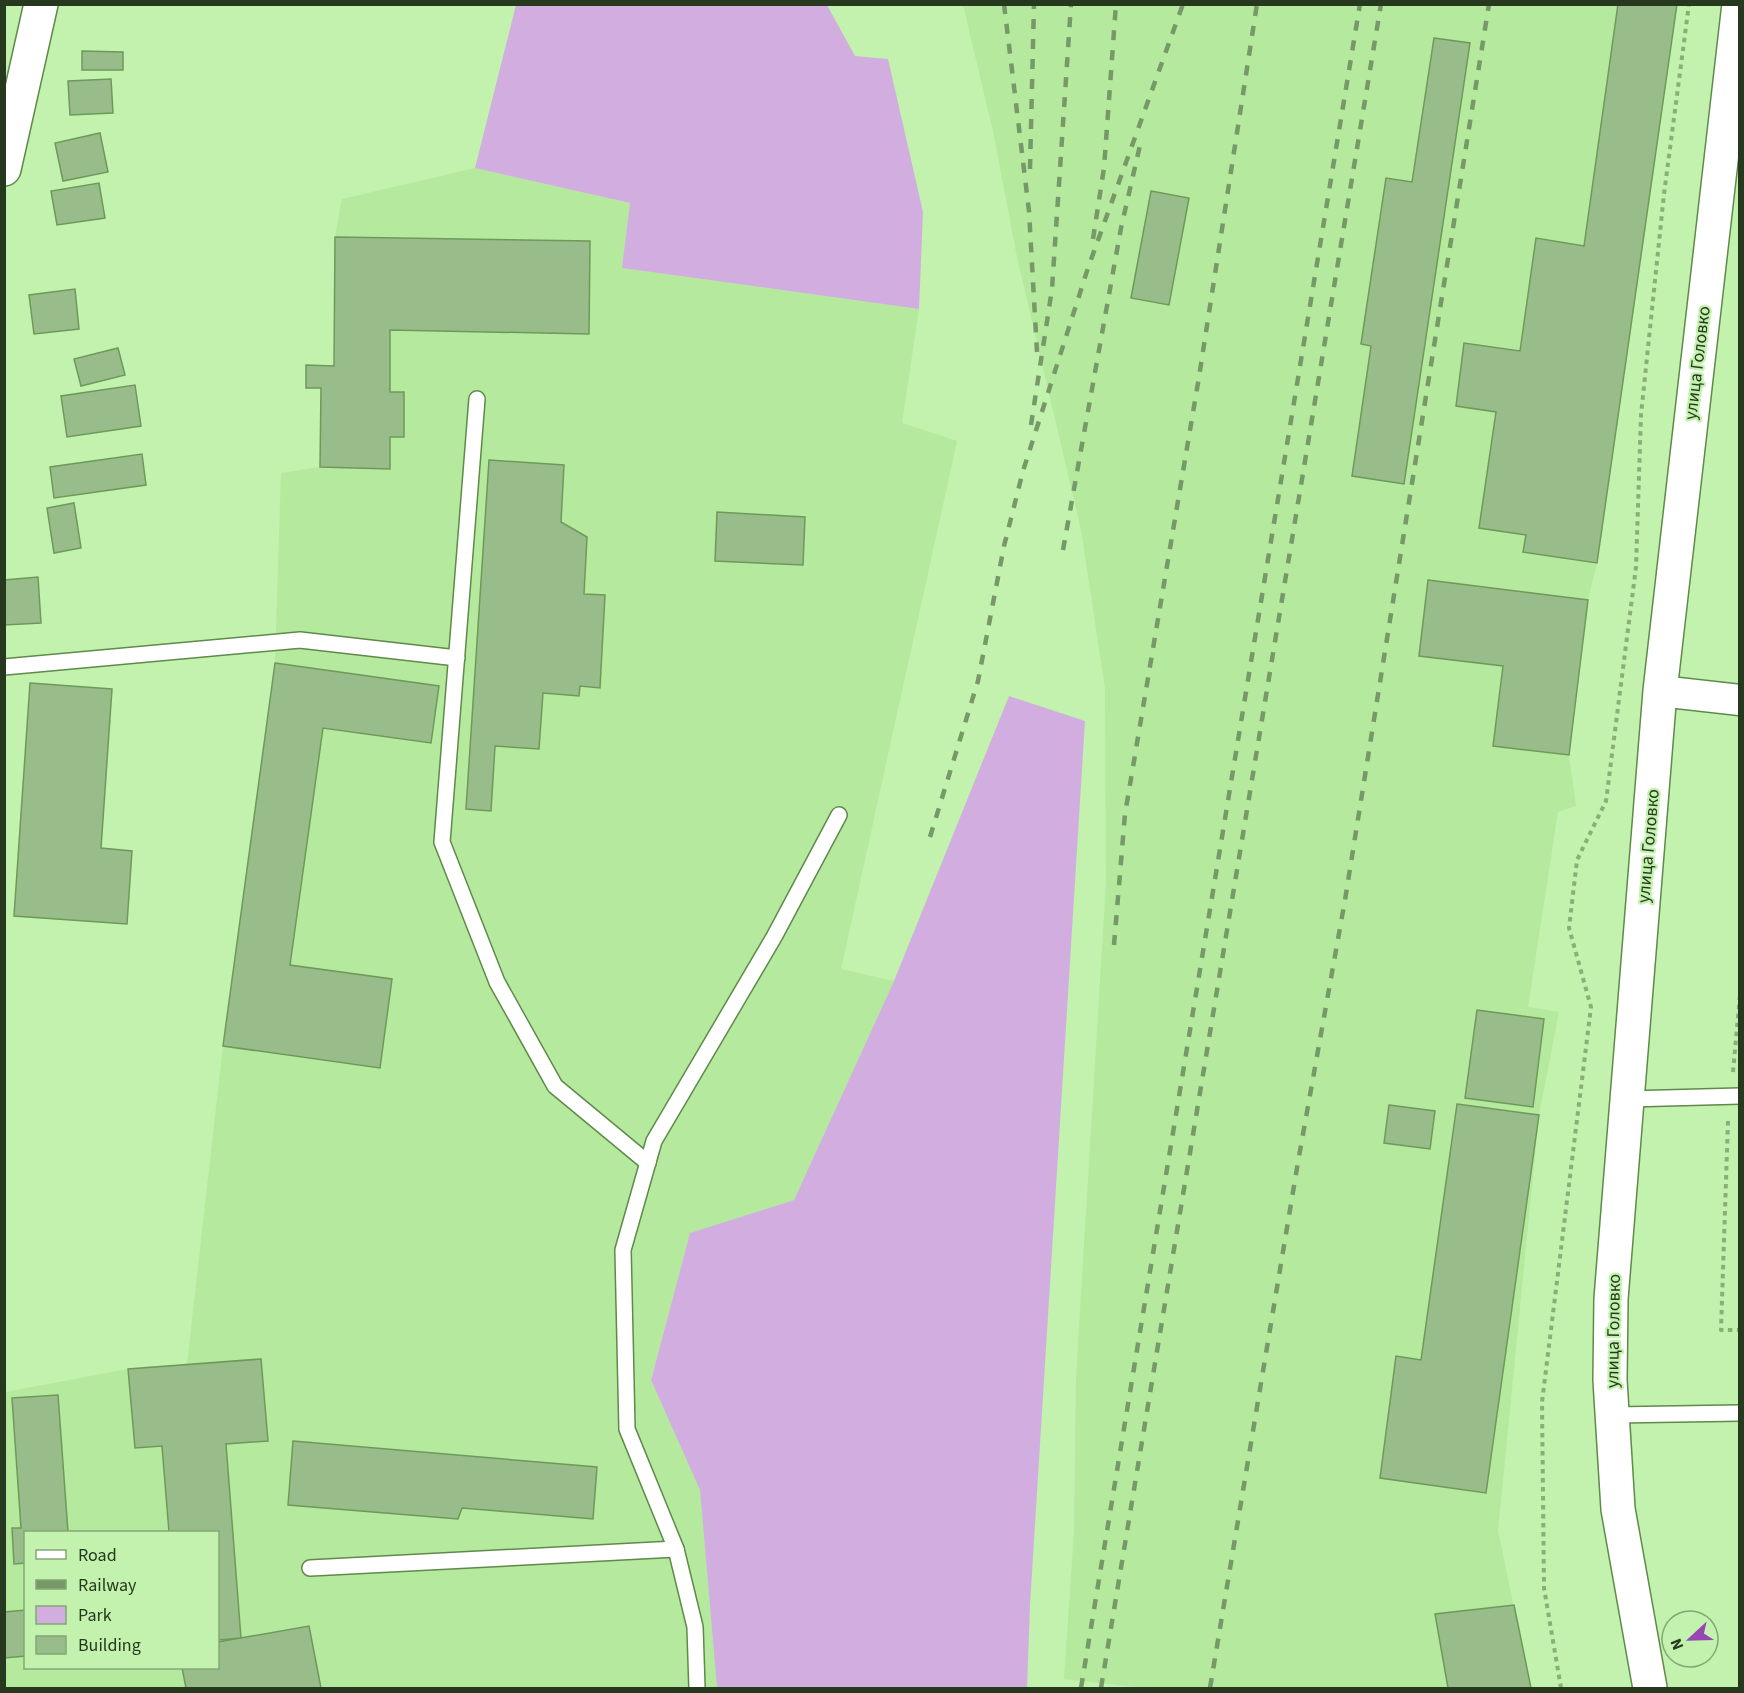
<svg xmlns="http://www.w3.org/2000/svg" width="1744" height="1693" viewBox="0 0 1744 1693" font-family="'Source Sans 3',sans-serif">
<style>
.built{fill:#b5e99e;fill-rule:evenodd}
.green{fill:#d2aee0}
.building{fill:#99bd8a;stroke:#6e9a59;stroke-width:1.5}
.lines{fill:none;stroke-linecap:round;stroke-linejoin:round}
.lane-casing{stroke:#5f8a4a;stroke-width:18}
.street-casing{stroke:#5f8a4a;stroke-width:33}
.secondary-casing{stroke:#5f8a4a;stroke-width:36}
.path{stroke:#89af79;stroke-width:4;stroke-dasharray:4.5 4.5;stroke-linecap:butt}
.lane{stroke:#fff;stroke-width:15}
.street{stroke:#fff;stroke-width:30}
.secondary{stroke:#fff;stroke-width:33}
.rail{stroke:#779968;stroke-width:4.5;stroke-dasharray:10 10;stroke-linecap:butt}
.labels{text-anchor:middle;stroke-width:4.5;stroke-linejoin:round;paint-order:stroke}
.street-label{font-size:18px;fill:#26391e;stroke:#c2f2ad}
</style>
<rect width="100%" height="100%" fill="#c2f2ad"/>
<g class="built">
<polygon points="963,5 1623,5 1584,246 1536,239 1520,351 1464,344 1456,406 1496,412 1479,528 1526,535 1524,553 1597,563 1588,600 1428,580 1419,655 1503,666 1493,746 1569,755 1576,806 1558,812 1528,1007 1559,1012 1539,1115 1498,1531 1531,1688 1142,1688 1064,1679 1074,1533 1076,1377 1106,883 1105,688 1081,530 1017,257 993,131"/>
<path d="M 475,168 L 630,203 L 623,268 L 919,309 L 902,423 L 957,441 L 841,969 L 894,981 L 794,1200 L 690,1233 L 651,1379 L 700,1490 L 717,1688 L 5,1688 L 5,1392 L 128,1369 L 187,1364 L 223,1046 L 275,663 L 281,473 L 320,467 L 321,388 L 306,365 L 334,365 L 335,237 L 342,199 ZM 26,1532 L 218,1532 L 218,1668 L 26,1668 Z"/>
</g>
<g class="green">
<polygon points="516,5 827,5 855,56 888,59 923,212 919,309 622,268 630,203 475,168"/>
<polygon points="1009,696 1085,721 1030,1605 1027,1688 717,1688 700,1490 651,1380 690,1233 794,1200 894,981"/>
</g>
<g class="building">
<polygon points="1618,4 1677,4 1597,563 1523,552 1526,535 1479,528 1496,412 1456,406 1464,343 1520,351 1536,238 1584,246"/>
<polygon points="1434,38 1470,43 1404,484 1352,476 1371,346 1361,344 1386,178 1412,182"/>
<polygon points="82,51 123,52 123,70 82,70"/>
<polygon points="111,79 113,113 70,115 68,81"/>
<polygon points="100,133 108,172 63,181 55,143"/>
<polygon points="99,183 105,218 57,225 51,191"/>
<polygon points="1151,191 1189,198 1169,305 1131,298"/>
<polygon points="335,237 590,241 589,334 390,330 390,392 404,392 404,437 390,437 390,469 320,467 321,388 306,388 306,365 334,366"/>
<polygon points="75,289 79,329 34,334 29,295"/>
<polygon points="118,348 125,375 81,386 74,359"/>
<polygon points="135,385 141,426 67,437 61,396"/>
<polygon points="142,454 146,485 54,498 50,467"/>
<polygon points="489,460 564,465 561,522 587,537 584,594 605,595 600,688 580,686 579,696 543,693 539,749 495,746 491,811 466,809"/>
<polygon points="74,503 81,548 54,553 47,508"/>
<polygon points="717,512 805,517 803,565 715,561"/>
<polygon points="38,577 41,623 4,625 4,580"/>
<polygon points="1428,580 1588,600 1569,755 1493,746 1503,666 1419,656"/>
<polygon points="275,663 439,686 431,743 323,728 290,965 392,979 380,1068 223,1046"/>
<polygon points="30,683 112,689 101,848 132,851 127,924 14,916"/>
<polygon points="1477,1010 1544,1019 1533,1107 1465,1098"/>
<polygon points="1457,1104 1539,1115 1486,1493 1380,1478 1396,1356 1421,1360"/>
<polygon points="1389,1105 1435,1111 1430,1149 1384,1143"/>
<polygon points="261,1359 268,1441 226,1444 241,1638 218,1640 218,1532 169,1532 162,1446 135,1448 128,1369"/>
<polygon points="58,1395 68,1532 26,1532 26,1563 14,1564 12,1528 21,1528 12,1398"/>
<polygon points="293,1441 597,1467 593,1519 462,1508 458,1519 288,1505"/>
<polygon points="1514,1605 1531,1688 1448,1688 1435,1614"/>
<polygon points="26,1610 26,1656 4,1658 4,1612"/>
<polygon points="309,1626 321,1688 186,1688 182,1668 218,1668 218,1642"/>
</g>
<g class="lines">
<defs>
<g id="lane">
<polyline points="477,399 442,842 497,982 555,1086 648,1163"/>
<polyline points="4,667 300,640 457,658"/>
<polyline points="1628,1099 1740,1096"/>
<polyline points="1613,1415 1740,1413"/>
<polyline points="310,1568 676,1549"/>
<polyline points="697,1688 695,1627 676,1549 627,1429 623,1250 654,1141 774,937 839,815"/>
</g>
<polyline id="street" points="1660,691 1740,700"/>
<g id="secondary">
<polyline points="4,169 41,4"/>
<polyline points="1650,1688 1618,1509 1610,1380 1611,1299 1660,691 1739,4"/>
</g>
</defs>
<use href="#lane" class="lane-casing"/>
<use href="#street" class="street-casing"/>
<use href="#secondary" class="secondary-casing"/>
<g class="path">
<polyline points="1733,1072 1740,995"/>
<polyline points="1728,1121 1721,1330 1740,1330"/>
<polyline points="1561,1688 1544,1588 1542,1402 1591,1007 1569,928 1577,860 1606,801 1636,567 1641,415 1664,194 1689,4"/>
</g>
<use href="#lane" class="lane"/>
<use href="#street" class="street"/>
<use href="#secondary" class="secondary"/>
<g class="rail">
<polyline points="1004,4 1029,211 1037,352"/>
<polyline points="1030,169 1034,4"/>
<polyline points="1093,239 1104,168 1116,4"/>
<polyline points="1031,425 1052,289 1071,4"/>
<polyline points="1063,550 1121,228 1141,141"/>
<polyline points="930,837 978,681 1004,546 1023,471 1088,268 1183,4"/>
<polyline points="1114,945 1125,814 1199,377 1257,4"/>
<polyline points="1081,1688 1360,4"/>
<polyline points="1101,1688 1381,4"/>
<polyline points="1210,1688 1298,1162 1345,900 1489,4"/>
</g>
</g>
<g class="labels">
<g class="street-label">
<text transform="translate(1697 363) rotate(-83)" y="6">улица Головко</text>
<text transform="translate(1648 846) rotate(-85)" y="6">улица Головко</text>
<text transform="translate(1613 1331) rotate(-89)" y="6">улица Головко</text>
</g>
</g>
<rect width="1744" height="1693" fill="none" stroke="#26391e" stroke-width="12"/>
<rect x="24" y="1531" width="195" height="138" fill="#c2f2ad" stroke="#84a874" stroke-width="1.5"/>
<rect x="36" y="1550" width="30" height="9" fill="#ffffff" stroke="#84a874" stroke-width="1.5"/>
<text x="78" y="1561" font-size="18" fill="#26391e">Road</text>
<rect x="36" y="1580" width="30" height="9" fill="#779968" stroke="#84a874" stroke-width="1.5"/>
<text x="78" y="1591" font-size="18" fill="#26391e">Railway</text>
<rect x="36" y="1606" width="30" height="18" fill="#d2aee0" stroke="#84a874" stroke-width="1.5"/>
<text x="78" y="1621" font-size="18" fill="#26391e">Park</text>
<rect x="36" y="1636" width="30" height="18" fill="#99bd8a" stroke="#84a874" stroke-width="1.5"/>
<text x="78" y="1651" font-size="18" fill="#26391e">Building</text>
<g transform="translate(1690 1639) rotate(248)"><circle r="28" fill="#c2f2ad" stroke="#84a874" stroke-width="1.5"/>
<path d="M0-4.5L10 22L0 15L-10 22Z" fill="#9846b5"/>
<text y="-9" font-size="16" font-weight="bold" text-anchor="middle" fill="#26391e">N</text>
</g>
</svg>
